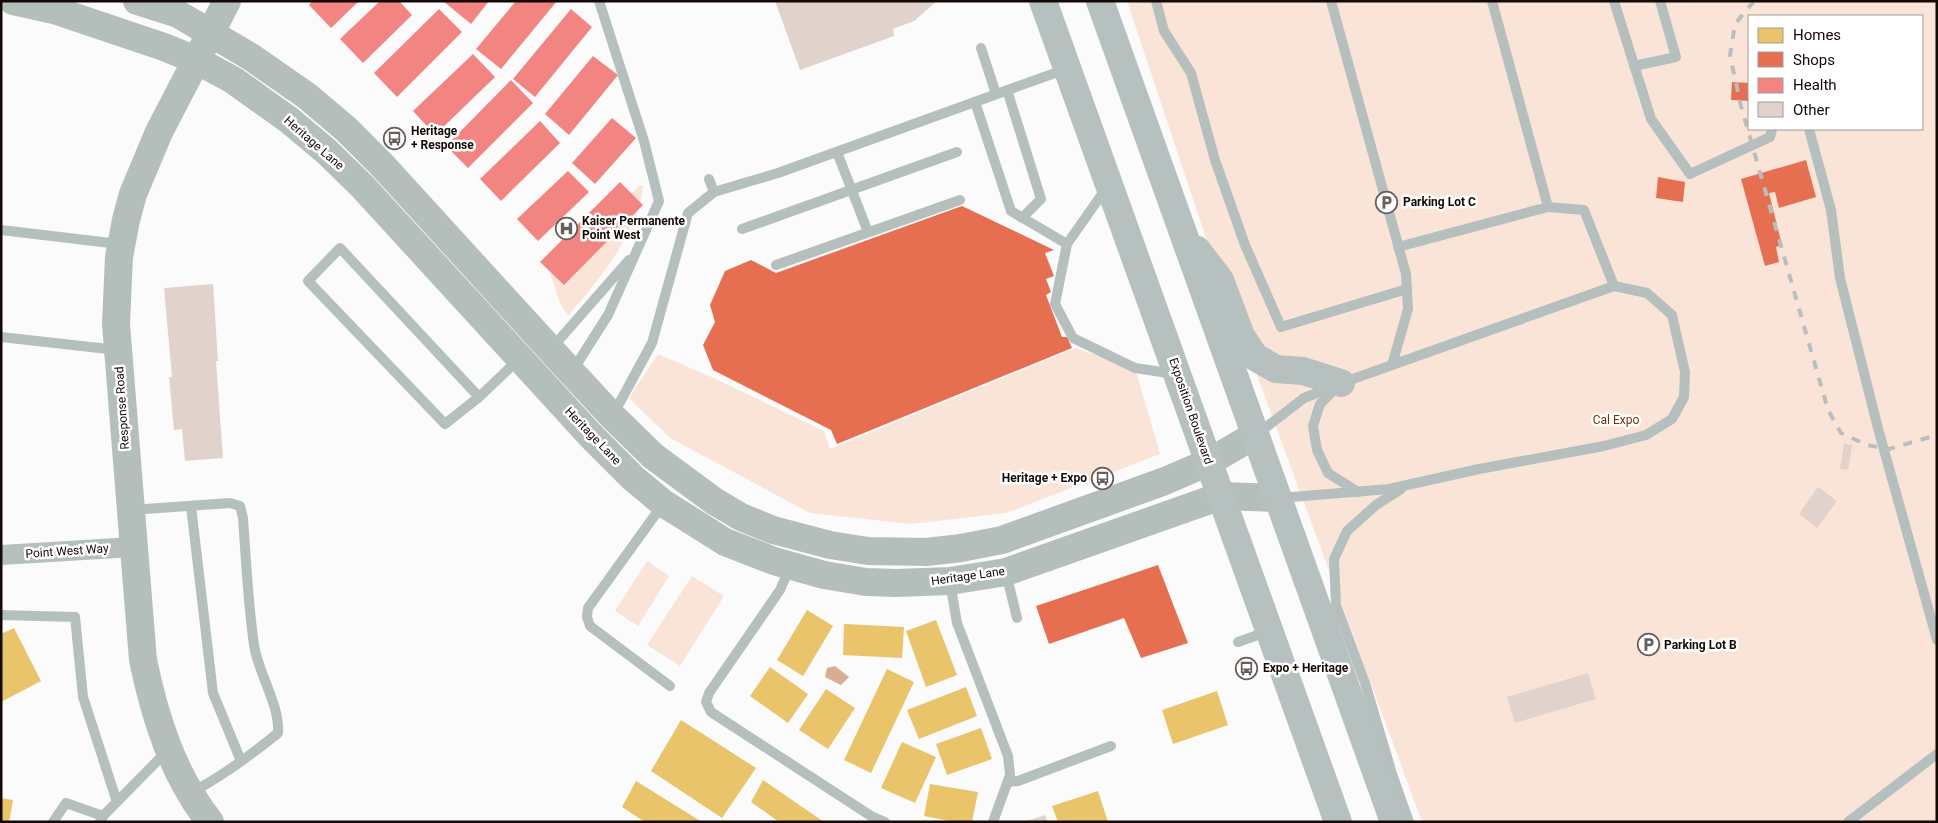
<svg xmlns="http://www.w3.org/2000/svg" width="1938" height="823" viewBox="0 0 1938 823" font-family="Roboto,sans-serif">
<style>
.green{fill:#fae4d8;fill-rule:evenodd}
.water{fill:#d9ad94}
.homes{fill:#e9c46a}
.shops{fill:#e76f51}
.health{fill:#f28482}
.building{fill:#e1d3cc}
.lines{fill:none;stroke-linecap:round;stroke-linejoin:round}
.lane{stroke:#b5c0be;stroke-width:10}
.street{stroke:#b5c0be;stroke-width:20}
.secondary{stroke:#b4bfbc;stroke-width:28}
.primary{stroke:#b6c0bf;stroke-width:28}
.rail{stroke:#babfbe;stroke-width:4;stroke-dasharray:9 9;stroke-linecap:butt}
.labels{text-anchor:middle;stroke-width:5;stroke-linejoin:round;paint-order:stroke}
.poi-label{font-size:12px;font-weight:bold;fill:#140904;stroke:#fff;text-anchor:start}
.street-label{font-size:12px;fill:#140904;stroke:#fff}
.park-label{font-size:12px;fill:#71350d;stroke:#fff}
</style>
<rect width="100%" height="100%" fill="#fbfbfb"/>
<g class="green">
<path d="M 1127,1 L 1937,1 L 1937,822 L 1422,822 L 1204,232 ZM 1749,16 L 1922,16 L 1922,129 L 1749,129 Z"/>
<path d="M 640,185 L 643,186 C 639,232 597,282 568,316 L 560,303 L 550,273 Z"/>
<polygon points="1076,348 1135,368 1160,454 1006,513 911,524 810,513 670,438 629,398 658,354 716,379 824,431 830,449"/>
<polygon points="647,561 669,576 638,626 615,611"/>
<polygon points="692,576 724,596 680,666 647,645"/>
</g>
<polygon class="water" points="835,666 849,677 841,685 825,677 827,668"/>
<g class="homes">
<polygon points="807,610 833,626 803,676 777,660"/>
<polygon points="936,620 957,675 926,687 906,631"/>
<polygon points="844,624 904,627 902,658 843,655"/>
<polygon points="14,628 41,681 1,702 1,634"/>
<polygon points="770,667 808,694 788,723 750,696"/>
<polygon points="887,669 914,682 871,773 844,760"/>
<polygon points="966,687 977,716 919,739 907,710"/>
<polygon points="826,689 855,708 828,749 799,730"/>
<polygon points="1217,691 1228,725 1173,744 1162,710"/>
<polygon points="681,720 756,768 722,818 651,771"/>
<polygon points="981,728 992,759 947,775 936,744"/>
<polygon points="902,742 936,757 915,803 881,788"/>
<polygon points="763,780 824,822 779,822 751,802"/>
<polygon points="636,781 702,822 645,822 622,807"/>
<polygon points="930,784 978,792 972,822 955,822 924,816"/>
<polygon points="1098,791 1108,822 1058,822 1052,806"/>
<polygon points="1,798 13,800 9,822 1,822"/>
</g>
<g class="shops">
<polygon points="1732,82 1749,83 1749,101 1731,100"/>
<polygon points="1806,160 1816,197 1779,208 1775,192 1769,193 1782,245 1776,247 1779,262 1765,266 1741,179"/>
<polygon points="1658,177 1685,182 1683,202 1656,198"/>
<polygon points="962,206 1054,250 1045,253 1054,276 1046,279 1051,292 1046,295 1062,337 1067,337 1072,348 837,444 831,430 713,370 703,345 715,322 710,305 725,271 751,260 776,273"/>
<polygon points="1158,565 1188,643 1141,658 1124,618 1049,644 1036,606"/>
</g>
<g class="health">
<polygon points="312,1 359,1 331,28 309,5"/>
<polygon points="380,1 399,1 412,15 363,63 340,39"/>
<polygon points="443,1 489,1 471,24"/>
<polygon points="516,1 557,1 501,69 476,49"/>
<polygon points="439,9 462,32 397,97 374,73"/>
<polygon points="571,9 592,27 535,97 513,79"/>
<polygon points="473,54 495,77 435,135 413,111"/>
<polygon points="593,56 618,75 569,135 545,114"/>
<polygon points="511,80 533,103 468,168 446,146"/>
<polygon points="612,118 636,138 595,184 572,163"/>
<polygon points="540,121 560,143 501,201 480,179"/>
<polygon points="568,171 589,192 538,241 517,219"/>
<polygon points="620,182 643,205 564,285 540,262"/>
</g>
<g class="building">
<polygon points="775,1 937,1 914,21 893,29 894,36 800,70"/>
<polygon points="213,284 218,361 216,361 223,458 185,461 182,429 174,430 169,377 172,377 164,288"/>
<polygon points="1844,444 1852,445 1848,470 1840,469"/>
<polygon points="1818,487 1837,501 1817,528 1799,514"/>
<polygon points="1588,673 1596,699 1515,723 1507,697"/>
<polygon points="1045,815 1048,822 1027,822 1027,821"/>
</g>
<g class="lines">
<g class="lane">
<polyline points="1156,1 1164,31 1191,73 1215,160 1245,245 1281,327 1407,289"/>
<polyline points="1331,1 1406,274 1408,309 1392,365"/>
<polyline points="1492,1 1548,207 1584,210 1614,286"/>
<polyline points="1614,1 1651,119 1690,174 1770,137 1772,129"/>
<polyline points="981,48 996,94"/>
<polyline points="1634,66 1676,57 1660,1"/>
<polyline points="1007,90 1041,199 1022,218"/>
<polyline points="975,102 1011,211 1067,244"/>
<polyline points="1809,129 1831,210 1840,278 1879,432 1937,640"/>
<polyline points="837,152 868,232"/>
<polyline points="709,179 714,192"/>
<polyline points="1107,187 1067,244 1055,304 1073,338 1135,368 1175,374"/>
<polyline points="742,229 957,152"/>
<polyline points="1,230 119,244"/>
<polyline points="1398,247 1548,207"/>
<polyline points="776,265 960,200"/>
<polyline points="1,337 117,350"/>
<polyline points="551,349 629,260"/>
<polyline points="573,370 608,315 659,201 644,141 599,1"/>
<polyline points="1336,388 1320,404 1313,426 1317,450 1328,473 1358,492"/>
<polyline points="479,397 445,424 308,281 340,248 479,397 519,359"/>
<polyline points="613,415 652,343 688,213 714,192 778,173 1066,69"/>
<polyline points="1256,435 1304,398 1350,380 1614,286 1647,293 1672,315 1685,372 1684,397 1672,419 1646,435 1604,446 1479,469 1389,489 1280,498"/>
<polyline points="1401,489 1376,505 1347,531 1334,559 1336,605 1365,683 1393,777 1409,822"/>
<polyline points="663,504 588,608 587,617 590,626 670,686"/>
<polyline points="191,506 213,693 241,761"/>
<path d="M 131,510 L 230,503 L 240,506 L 243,518 C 246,560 248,603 254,645 C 258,673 280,705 278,733 C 251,755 223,776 192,792"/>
<polyline points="790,567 780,590 709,693 706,702 711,712 871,816 885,822"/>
<polyline points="1006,573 1017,618"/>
<polyline points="950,582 957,623 1008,756 1010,775 993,822"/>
<polyline points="1,615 75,617 83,697 117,802"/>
<polyline points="1238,642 1269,631"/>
<polyline points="1008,782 1018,781 1111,746"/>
<polyline points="53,822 66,803 103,816"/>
<polyline points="100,822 103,816 168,750"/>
<polyline points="1848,822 1937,754"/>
</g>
<polyline class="street" points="1,555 133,547"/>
<g class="secondary">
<polyline points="13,1 54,10 164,47 196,60 233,80 289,120 326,151 362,186 591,436 633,478 663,503 725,542 774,561 824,575 866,582 896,583 950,581 1006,572 1221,496 1278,498"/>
<polyline points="137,1 178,14 251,57 307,96 346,129 382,165 550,349 612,416 653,456 714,501 741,517 773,530 830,545 868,551 926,552 961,548 1002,540 1165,481 1209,462 1255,435"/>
<path d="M 210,822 C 173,775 155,718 143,660 L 116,324 L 119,257 L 126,220 L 133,194 L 159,132 L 227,1"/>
</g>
<g class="primary">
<polyline points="1043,1 1338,822"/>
<polyline points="1100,1 1394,822"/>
<polyline points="1197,250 1220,280 1241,336 1255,357 1276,369 1303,371 1341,383"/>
</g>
<polyline class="rail" points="1754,1 1735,24 1730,55 1741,106 1828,410 1841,433 1867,445 1889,449 1937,435"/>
</g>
<defs>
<symbol id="bus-ring" viewBox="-11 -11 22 22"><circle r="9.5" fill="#fff" stroke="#655e5a" stroke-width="1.5"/><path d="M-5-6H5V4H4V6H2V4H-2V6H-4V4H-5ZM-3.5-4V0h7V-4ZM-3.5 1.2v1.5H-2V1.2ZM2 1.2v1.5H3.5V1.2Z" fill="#655e5a"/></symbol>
<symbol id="parking-ring" viewBox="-11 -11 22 22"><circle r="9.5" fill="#fff" stroke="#655e5a" stroke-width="1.5"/><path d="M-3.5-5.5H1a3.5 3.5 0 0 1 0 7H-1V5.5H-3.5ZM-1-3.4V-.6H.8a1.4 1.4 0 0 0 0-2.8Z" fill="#655e5a"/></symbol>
<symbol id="hospital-ring" viewBox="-11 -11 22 22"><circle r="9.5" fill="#fff" stroke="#655e5a" stroke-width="1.5"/><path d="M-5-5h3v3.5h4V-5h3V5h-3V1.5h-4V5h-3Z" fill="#655e5a"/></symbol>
</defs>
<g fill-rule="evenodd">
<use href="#bus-ring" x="382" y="126" width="25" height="25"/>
<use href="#parking-ring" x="1374" y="190" width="25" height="25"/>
<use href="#hospital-ring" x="554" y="216" width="25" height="25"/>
<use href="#bus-ring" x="1090" y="466" width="25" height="25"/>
<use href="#parking-ring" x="1636" y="632" width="25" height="25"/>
<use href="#bus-ring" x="1234" y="656" width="25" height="25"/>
</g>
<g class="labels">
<g class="poi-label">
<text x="411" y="135">Heritage<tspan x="411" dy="14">+ Response</tspan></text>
<text x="1403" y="206">Parking Lot C</text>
<text x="582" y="225">Kaiser Permanente<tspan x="582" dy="14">Point West</tspan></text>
<text x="1087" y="482" text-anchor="end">Heritage + Expo</text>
<text x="1664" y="649">Parking Lot B</text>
<text x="1263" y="672">Expo + Heritage</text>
</g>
<g class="street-label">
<text transform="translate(314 143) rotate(41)" y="4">Heritage Lane</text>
<text transform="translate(122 408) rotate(-94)" y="4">Response Road</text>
<text transform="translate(1191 411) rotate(71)" y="4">Exposition Boulevard</text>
<text transform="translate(593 436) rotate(46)" y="4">Heritage Lane</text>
<text transform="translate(67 551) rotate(-4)" y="4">Point West Way</text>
<text transform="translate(968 576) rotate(-8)" y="4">Heritage Lane</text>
</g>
<g class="park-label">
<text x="1616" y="424">Cal Expo</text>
</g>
</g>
<rect width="1938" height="823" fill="none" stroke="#140904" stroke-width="5"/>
<rect x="1748" y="15" width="175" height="115" fill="#ffffff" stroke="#a19d9b"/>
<rect x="1758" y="28" width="25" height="15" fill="#e9c46a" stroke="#a19d9b"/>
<text x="1793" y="40" font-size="15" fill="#140904">Homes</text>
<rect x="1758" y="52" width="25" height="15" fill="#e76f51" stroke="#a19d9b"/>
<text x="1793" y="65" font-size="15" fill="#140904">Shops</text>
<rect x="1758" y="78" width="25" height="15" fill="#f28482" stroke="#a19d9b"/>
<text x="1793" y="90" font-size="15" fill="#140904">Health</text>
<rect x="1758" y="102" width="25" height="15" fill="#e1d3cc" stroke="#a19d9b"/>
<text x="1793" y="115" font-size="15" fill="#140904">Other</text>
</svg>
